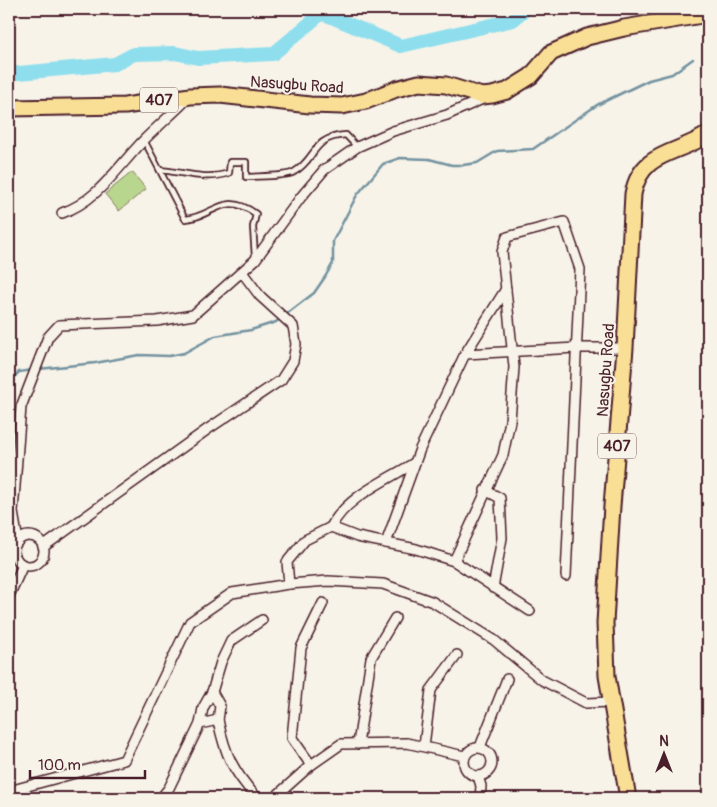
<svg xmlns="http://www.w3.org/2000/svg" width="717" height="807" viewBox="0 0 717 807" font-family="Pangolin,sans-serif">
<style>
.park{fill:#b9d68e;stroke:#827a5c}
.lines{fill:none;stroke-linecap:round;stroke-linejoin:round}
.stream{stroke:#7392a0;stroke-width:2.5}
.river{stroke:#8fdeee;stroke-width:14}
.service-casing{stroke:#4a1f2b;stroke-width:8}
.minor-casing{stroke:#4a1f2b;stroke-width:12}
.primary-casing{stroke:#4a1f2b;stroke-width:19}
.service{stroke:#f7f3e8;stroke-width:4.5}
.minor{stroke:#f7f3e8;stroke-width:9}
.primary{stroke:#f9df96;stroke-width:15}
.labels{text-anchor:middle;stroke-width:4;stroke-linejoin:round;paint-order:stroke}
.shield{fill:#f7f3e8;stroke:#7e5f64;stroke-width:1}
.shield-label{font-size:15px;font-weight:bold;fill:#4a1f2b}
.street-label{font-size:16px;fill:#4a1f2b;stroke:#f7f3e8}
</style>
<rect width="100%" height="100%" fill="#f7f3e8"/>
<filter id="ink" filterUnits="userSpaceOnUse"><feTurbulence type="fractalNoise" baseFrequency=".02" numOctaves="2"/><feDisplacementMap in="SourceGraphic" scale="10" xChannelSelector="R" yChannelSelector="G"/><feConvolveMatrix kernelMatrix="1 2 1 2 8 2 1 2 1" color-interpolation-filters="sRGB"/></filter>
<g filter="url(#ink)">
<polygon class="park" points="132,172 146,189 119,211 105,194"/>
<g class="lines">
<g class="stream">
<polyline points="39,369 95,363 139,355 169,356 184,353 215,336 251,330 276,322 314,293 325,277 333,263 333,241 357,195 383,164 400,158 429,159 452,165 463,165 477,163 497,151 533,149 597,105 649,80 672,74 693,59"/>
<polyline points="9,382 19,372 33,370"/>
</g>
<polyline class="river" points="9,74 115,64 134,54 175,53 198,58 273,54 322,13 401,46 513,20 526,9"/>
<defs>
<g id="service">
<path d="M 144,140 L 185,219 C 215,217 222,190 256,214 L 253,227 L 255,257"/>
<path d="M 160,170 C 184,172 205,181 229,173 L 230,162 L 246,162 L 246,177 C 257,176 286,177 294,172 C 317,159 311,137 346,135 L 357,147"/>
</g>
<g id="minor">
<path d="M 62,213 C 99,200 118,166 145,139 C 160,124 176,111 190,96"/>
<polyline points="465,354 576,348 625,348"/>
<polyline points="485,490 500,498 502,538 493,588"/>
<path d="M 331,527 C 347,496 386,481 414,463"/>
<circle cx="29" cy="551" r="15"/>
<polyline points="18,541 13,512 21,407 48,337 59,325 157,321 193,315 255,260 301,197 324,170 357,147 393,131 447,115 487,97"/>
<polyline points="386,543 420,449 465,354 506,289"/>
<polyline points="43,547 208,429 281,380 293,361 296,344 293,326 260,296 242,272"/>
<polyline points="454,561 503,455 510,421 514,367 502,252 507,237 564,222 580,269 566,576"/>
<polyline points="289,584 287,562 305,540 331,527 357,537 416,549 454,561 530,611"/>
<polyline points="9,596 23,565"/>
<polyline points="212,692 221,662 231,641 262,620"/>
<polyline points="200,724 203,708 212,692 220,706 218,720"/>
<polyline points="358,744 371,658 395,618"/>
<polyline points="424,746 431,690 457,655"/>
<polyline points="480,747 507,679"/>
<circle cx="478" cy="762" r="14"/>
<polyline points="311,765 292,738 301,648 323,603"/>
<polyline points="478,776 481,786 480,798"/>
<polyline points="9,791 124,760 190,622 232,593 289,584 328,581 383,584 433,602 494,640 542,680 586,703 612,702"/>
<path d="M 161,798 L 169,788 L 200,724 L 218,720 C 225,755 233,771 257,798"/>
<polyline points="274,798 311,765 341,744 407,743 464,756"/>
</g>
<g id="primary">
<polyline points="9,108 125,106 190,96 220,95 310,105 342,106 366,101 396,89 419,83 446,85 482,96 492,95 507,91 531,76 551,53 587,37 624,28 708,14"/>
<path d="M 628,798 L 607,676 L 605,623 L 612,506 L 625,348 L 633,194 C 641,150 678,155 708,134"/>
</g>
</defs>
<use href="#service" class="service-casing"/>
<use href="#minor" class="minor-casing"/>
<use href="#primary" class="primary-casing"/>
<use href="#service" class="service"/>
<use href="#minor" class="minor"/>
<use href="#primary" class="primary"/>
</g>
</g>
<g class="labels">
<g class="shield">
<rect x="140" y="87.5" width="38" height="25" rx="4"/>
<rect x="598" y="433.5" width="38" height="25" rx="4"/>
</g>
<g class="shield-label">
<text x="159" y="105">407</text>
<text x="617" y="451">407</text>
</g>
<g class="street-label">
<text transform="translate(297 84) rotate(4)" y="6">Nasugbu Road</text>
<text transform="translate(605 370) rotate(-86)" y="6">Nasugbu Road</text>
</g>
</g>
<rect width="717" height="807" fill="none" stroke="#f7f3e8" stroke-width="30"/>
<rect x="15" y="15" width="687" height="777" fill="none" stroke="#4a1f2b" stroke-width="2" filter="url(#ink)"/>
<g transform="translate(664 754)" stroke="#f7f3e8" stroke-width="4" paint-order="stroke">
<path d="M0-4L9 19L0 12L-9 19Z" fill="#4a1f2b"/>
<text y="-8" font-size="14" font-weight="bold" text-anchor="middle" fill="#4a1f2b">N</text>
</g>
<path d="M30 770v8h115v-8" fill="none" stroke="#4a1f2b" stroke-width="2.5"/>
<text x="38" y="770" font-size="15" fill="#4a1f2b" stroke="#f7f3e8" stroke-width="4" paint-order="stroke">100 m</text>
</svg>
